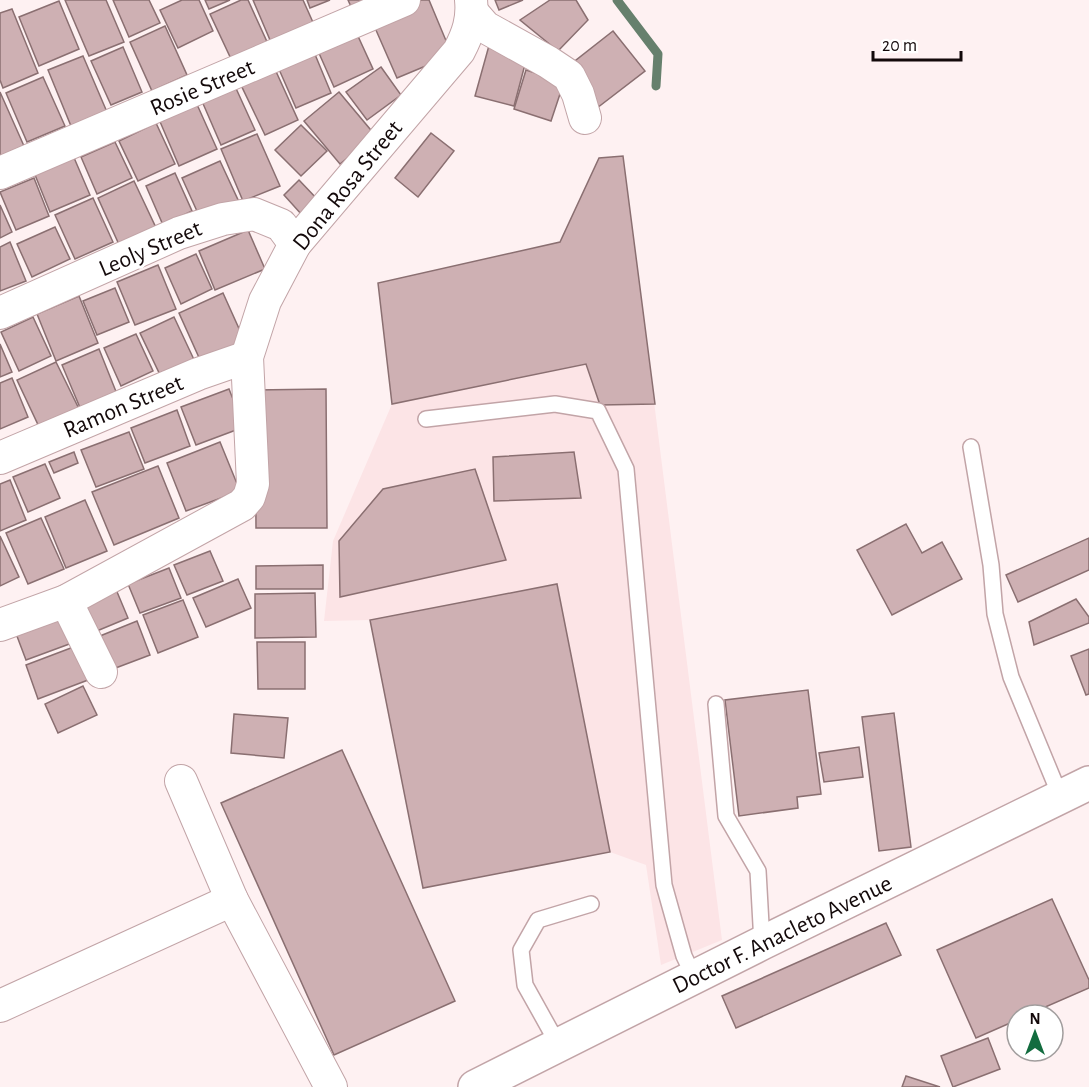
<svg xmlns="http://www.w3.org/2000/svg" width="1089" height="1087" viewBox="0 0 1089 1087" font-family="'Alegreya Sans',sans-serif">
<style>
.built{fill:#fce4e6}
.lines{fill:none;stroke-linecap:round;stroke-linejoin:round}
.stream{stroke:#66806d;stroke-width:9}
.building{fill:#ceb0b3;stroke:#8a6f71;stroke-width:1.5}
.lane-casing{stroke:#c2a4a7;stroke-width:18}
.street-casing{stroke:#c2a4a7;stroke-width:34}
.secondary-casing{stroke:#c2a4a7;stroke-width:36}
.lane{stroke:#fff;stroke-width:15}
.street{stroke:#fff;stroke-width:32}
.secondary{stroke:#fff;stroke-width:33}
.labels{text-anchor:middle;stroke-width:6;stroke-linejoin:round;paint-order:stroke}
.street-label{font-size:24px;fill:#13090a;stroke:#fff}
</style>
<rect width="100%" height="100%" fill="#fef1f2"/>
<polygon class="built" points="623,156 722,940 661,965 646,865 610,852 423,888 370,620 324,621 333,541 392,404 378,283 560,242 599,158"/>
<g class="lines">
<polyline class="stream" points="617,0 658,54 656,86"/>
</g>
<g class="building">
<polygon points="65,0 106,0 124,42 89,56"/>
<polygon points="113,0 149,0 160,23 129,37"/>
<polygon points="182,0 199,0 213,31 178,48 160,10"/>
<polygon points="205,0 230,0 209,9"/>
<polygon points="241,0 248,0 268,44 232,61 210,14"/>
<polygon points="253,0 303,0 316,29 273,47"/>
<polygon points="307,0 330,0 310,8"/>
<polygon points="348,0 377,0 353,11"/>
<polygon points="421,0 429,0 452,55 397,78 372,21"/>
<polygon points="495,0 523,0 499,10"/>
<polygon points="550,0 576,0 588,20 558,51 520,20"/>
<polygon points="59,1 79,49 39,66 19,17"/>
<polygon points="12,9 38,73 3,88 0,80 0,13"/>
<polygon points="165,26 187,75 152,91 130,42"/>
<polygon points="613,31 645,71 597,108 566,68"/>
<polygon points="357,34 373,69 334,87 318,51"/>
<polygon points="490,42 528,53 514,106 475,96"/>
<polygon points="123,47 142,92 111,105 91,61"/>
<polygon points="314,52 331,93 296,108 278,67"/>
<polygon points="83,56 107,112 71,126 48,70"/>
<polygon points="274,67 298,120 265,135 240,83"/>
<polygon points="381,67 401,95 367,120 346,92"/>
<polygon points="526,70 564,82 551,121 514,109"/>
<polygon points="43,77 65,126 27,142 6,93"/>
<polygon points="234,84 255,130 221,145 201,99"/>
<polygon points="0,92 24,146 0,156"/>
<polygon points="339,92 375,135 340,164 304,121"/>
<polygon points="195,100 217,149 179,166 158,117"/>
<polygon points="156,123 175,164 138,181 119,141"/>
<polygon points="301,125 327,151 301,176 275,150"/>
<polygon points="431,133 454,151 418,197 395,178"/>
<polygon points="257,134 280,186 243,201 221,149"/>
<polygon points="115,142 132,178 97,194 81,157"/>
<polygon points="72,153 90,195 50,212 33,170"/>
<polygon points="623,156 655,404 600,405 586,364 392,404 378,283 560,242 599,158"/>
<polygon points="220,161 239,202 201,220 182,178"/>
<polygon points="175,173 192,211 163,225 146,186"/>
<polygon points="34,178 49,216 16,230 0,192"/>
<polygon points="299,180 318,200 302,215 284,195"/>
<polygon points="134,181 158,232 121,249 98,198"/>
<polygon points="93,198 113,242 75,259 55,215"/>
<polygon points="0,205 12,232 0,238"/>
<polygon points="55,227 70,259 32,277 17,244"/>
<polygon points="248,230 265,269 215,290 199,251"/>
<polygon points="10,242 26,281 0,291 0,247"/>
<polygon points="196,254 212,289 181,304 165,268"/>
<polygon points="158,265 176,309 135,325 117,282"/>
<polygon points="115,288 129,322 97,335 83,301"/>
<polygon points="223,293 245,342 201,362 179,313"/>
<polygon points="79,296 98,343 56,361 37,314"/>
<polygon points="33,317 51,356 19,371 1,332"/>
<polygon points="174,317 197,366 163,381 140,333"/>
<polygon points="136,334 153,371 121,386 104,348"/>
<polygon points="0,344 12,372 0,377"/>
<polygon points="99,349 117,394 81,410 62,365"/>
<polygon points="56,362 81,413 41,431 17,380"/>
<polygon points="12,378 28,417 0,429 0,383"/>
<polygon points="229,389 244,427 196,445 181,407"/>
<polygon points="326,389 327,528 256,528 255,390"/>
<polygon points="177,410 190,446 145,463 131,428"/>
<polygon points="129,432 144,469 96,487 81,450"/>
<polygon points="220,442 240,491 186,511 167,463"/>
<polygon points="74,452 78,463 54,473 49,462"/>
<polygon points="574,452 581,498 494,501 493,457"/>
<polygon points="45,464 60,498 28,512 13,477"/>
<polygon points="158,466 179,518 114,545 92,492"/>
<polygon points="475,469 506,560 340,597 339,541 383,489"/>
<polygon points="10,480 26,520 0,531 0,484"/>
<polygon points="85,500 107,551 66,568 45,517"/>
<polygon points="41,518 64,569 28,584 6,533"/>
<polygon points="906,524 922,553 942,542 962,579 892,615 857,550"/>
<polygon points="0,536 19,577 0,586"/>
<polygon points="1089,538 1089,570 1018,602 1006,575"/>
<polygon points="210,551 223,581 187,595 174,565"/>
<polygon points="323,565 323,589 256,589 256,566"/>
<polygon points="169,568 181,598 140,613 128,584"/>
<polygon points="238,579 251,608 206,627 193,598"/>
<polygon points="557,584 610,852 423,888 370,620"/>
<polygon points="115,587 128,618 92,633 79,602"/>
<polygon points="315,593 316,637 255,638 255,594"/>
<polygon points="1076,599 1089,617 1089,623 1034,645 1029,622"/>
<polygon points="183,600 198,637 158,653 143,615"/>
<polygon points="58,606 72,643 26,660 12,623"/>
<polygon points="137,621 150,655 113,669 100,636"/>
<polygon points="257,642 305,642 305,689 258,689"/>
<polygon points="84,643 96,677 38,699 26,665"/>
<polygon points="1089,649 1089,694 1086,695 1071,656"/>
<polygon points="83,686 97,715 58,733 45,704"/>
<polygon points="808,690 821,794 797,797 798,808 739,816 725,700"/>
<polygon points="894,713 911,847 879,851 862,717"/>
<polygon points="234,714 288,718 284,758 231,753"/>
<polygon points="859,747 863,777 824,782 819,753"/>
<polygon points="342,750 455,1001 334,1055 221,803"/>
<polygon points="1052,899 1089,980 1089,988 1027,1015 1017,1015 1017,1020 976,1038 937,950"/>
<polygon points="886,923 901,955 736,1028 722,996"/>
<polygon points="988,1038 1000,1069 953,1087 941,1056"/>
<polygon points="906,1076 940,1087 902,1087"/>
</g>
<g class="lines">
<defs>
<g id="lane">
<polyline points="426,419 555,404 598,411 626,469 664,885 684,956 694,977"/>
<polyline points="971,447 991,565 995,614 1011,677 1061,798"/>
<polyline points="716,704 726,816 758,871 762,943"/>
<polyline points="559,1046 525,985 521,950 538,920 591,904"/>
</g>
<g id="street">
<polyline points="472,12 485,27 548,62 569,76 578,94 585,118"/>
<polyline points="0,173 404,0"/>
<polyline points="0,313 179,233 223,219 254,214 281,225 295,244"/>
<polyline points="0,458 198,374 247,357"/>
<polyline points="66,601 101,672"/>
<path d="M 0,625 L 66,601 L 242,505 L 249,497 L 253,484 L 247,357 L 265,301 L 295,244 L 459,51 C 468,34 473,19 471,0"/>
<polyline points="181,781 232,900 331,1087"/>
<polyline points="0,1006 232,900"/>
</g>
<polyline id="secondary" points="475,1087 762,943 1089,783"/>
</defs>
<use href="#lane" class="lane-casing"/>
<use href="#street" class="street-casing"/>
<use href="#secondary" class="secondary-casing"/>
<use href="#lane" class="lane"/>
<use href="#street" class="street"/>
<use href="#secondary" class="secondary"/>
</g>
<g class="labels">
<g class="street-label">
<text transform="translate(202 87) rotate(-23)" y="8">Rosie Street</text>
<text transform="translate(347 185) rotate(-51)" y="8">Dona Rosa Street</text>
<text transform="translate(150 248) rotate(-23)" y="8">Leoly Street</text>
<text transform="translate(123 406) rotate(-23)" y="8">Ramon Street</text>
<text transform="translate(782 934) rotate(-26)" y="8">Doctor F. Anacleto Avenue</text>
</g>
</g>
<g transform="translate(1035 1033)"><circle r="28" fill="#ffffff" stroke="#a19d9d" stroke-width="1.5"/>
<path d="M0-4.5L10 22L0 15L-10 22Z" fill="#126c3f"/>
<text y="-9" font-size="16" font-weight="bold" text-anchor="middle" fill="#13090a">N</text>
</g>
<path d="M873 51v9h88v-9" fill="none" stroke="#13090a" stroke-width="3"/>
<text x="882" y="51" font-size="18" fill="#13090a" stroke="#ffffff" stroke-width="4.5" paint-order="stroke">20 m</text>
</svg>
